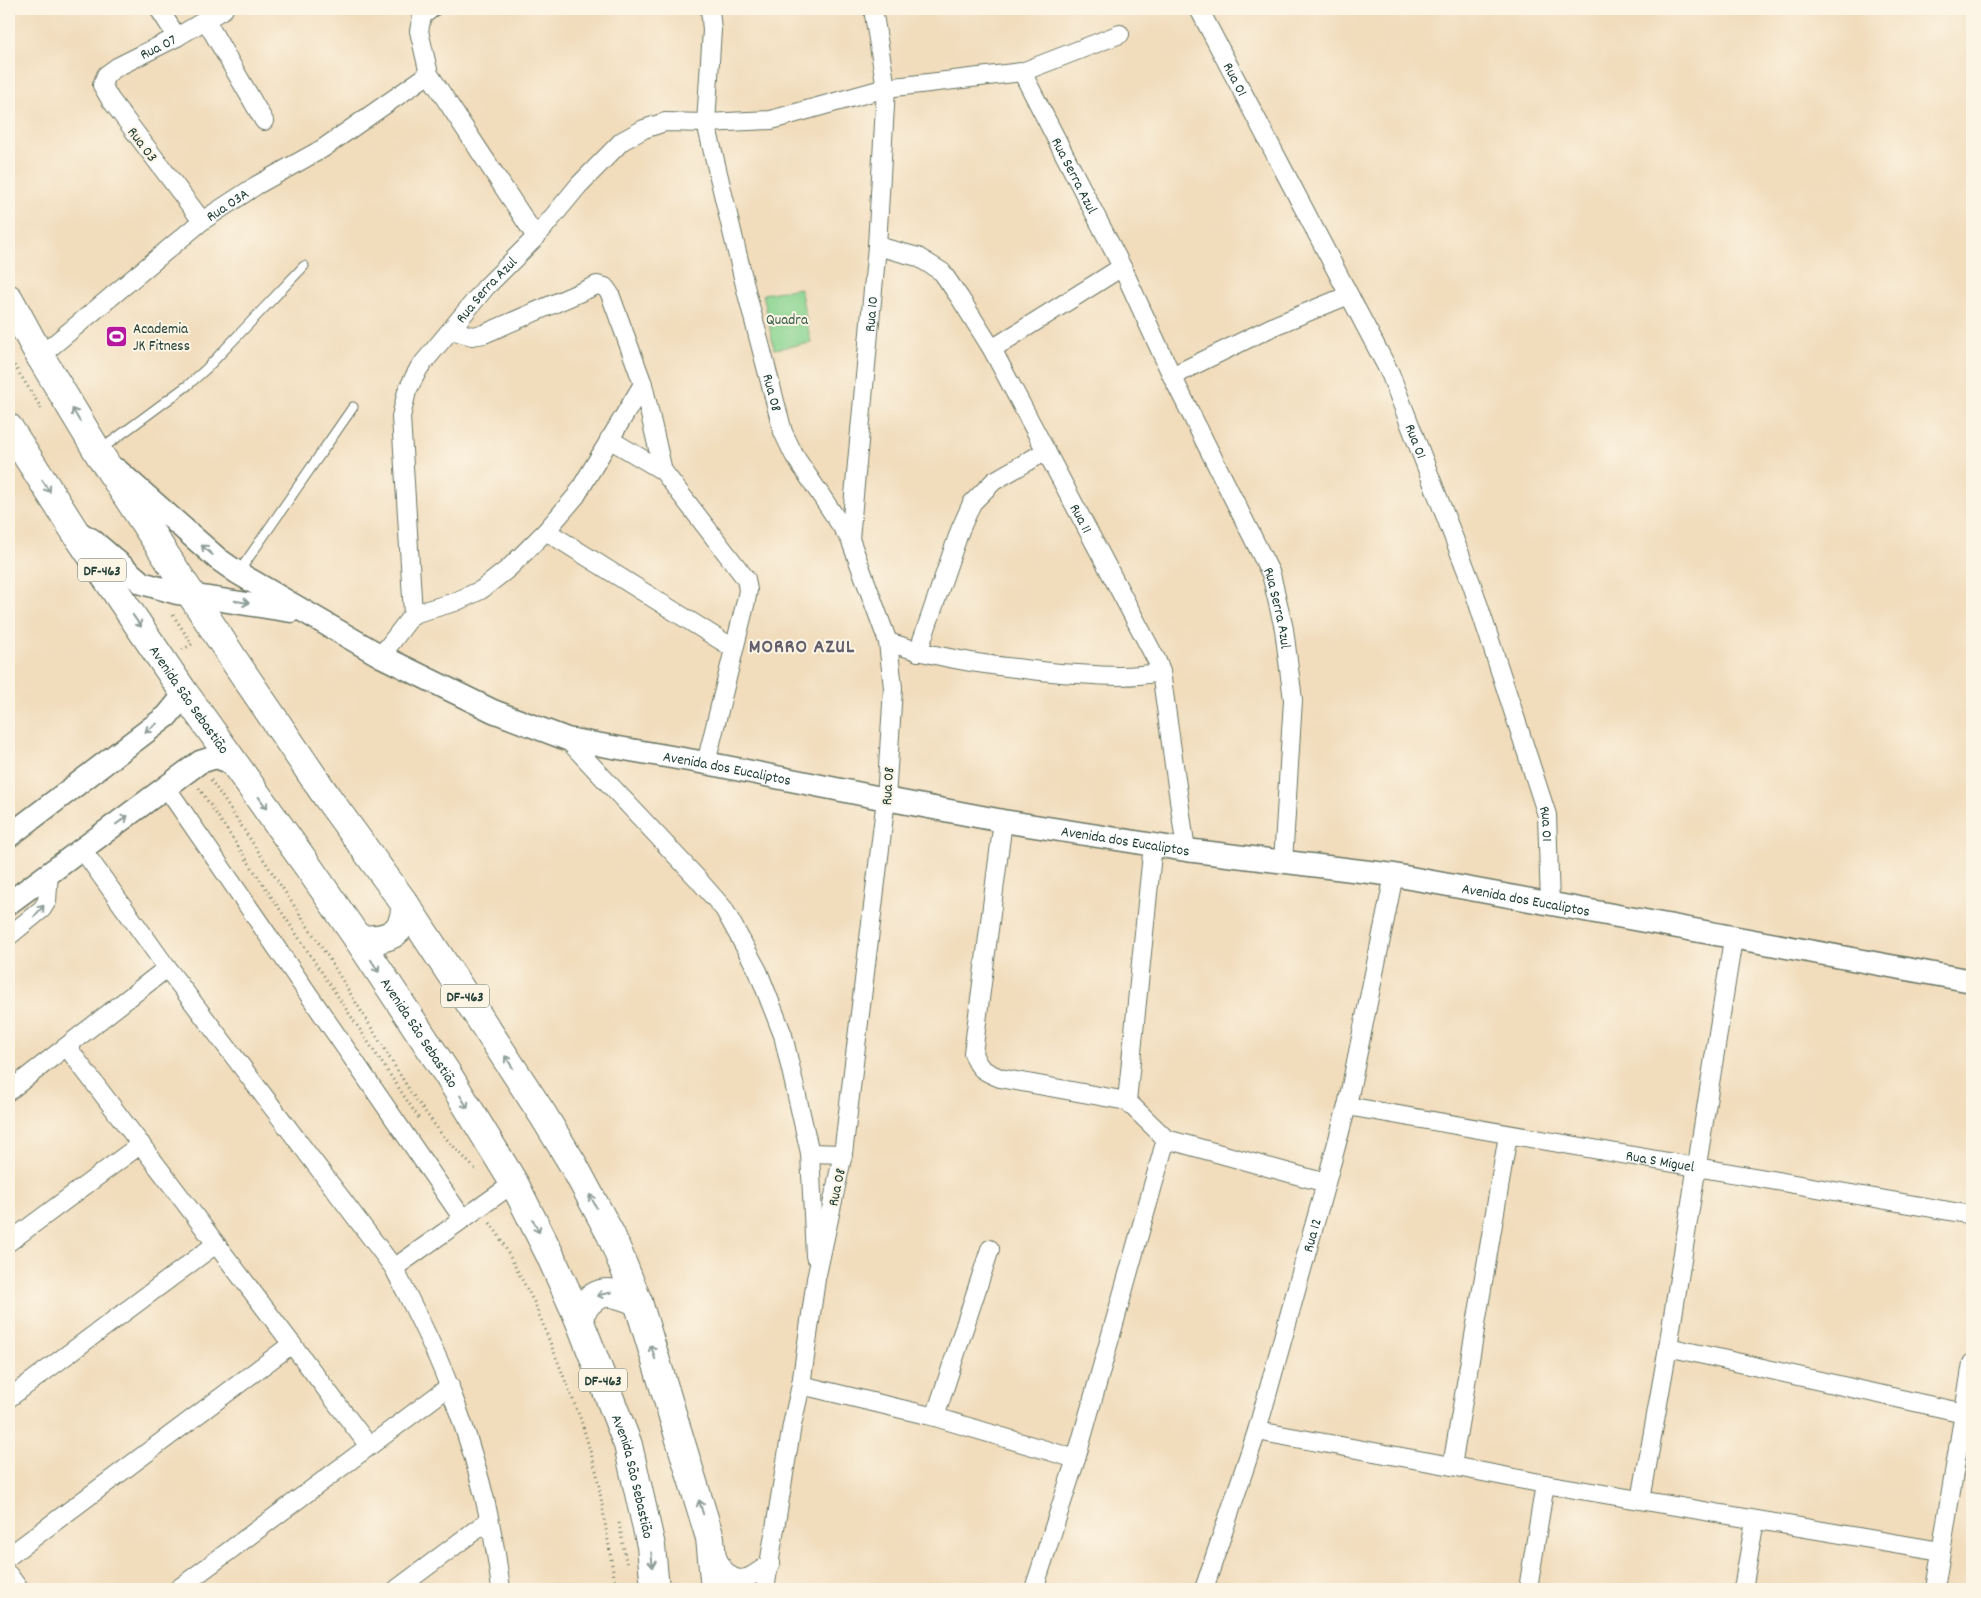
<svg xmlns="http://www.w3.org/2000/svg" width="1981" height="1598" viewBox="0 0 1981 1598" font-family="Dekko,sans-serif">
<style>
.green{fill:#8ad491;stroke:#548862}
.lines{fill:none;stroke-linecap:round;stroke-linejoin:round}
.service-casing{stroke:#687563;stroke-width:11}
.minor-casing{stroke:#687563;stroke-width:20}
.tertiary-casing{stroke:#687563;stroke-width:25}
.primary-casing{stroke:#687563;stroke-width:30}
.path{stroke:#687563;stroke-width:3;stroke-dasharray:1 4;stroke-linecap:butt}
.service{stroke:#fff;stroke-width:9}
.minor{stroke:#fff;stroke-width:18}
.tertiary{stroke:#fff;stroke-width:22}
.primary{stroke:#fff;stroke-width:28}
.oneway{stroke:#8f9e9a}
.labels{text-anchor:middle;stroke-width:4;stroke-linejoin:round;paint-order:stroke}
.shield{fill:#fcf5e5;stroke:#617469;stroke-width:1}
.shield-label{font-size:14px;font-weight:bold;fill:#1f3d34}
.street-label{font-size:15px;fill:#1f3d34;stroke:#fcf5e5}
.park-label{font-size:15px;fill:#345b47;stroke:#fcf5e5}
.poi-label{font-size:15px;fill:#1f3d34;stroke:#fcf5e5;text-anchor:start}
.district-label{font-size:20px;font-weight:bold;letter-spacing:1px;fill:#635f6c;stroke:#fcf5e5}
</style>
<rect width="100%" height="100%" fill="#fcf5e5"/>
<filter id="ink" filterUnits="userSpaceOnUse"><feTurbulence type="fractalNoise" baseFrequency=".02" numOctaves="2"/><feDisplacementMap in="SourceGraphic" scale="10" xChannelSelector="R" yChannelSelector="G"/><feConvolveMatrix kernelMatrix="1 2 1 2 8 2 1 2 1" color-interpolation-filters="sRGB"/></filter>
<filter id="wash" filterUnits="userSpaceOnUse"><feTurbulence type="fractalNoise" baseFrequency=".0096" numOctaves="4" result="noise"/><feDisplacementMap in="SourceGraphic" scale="20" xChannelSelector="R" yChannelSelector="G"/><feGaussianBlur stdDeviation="1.12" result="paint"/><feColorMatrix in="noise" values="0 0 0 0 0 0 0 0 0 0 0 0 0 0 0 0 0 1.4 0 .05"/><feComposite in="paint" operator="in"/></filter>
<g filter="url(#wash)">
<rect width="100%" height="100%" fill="#f1dcbb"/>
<polygon class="green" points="800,288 811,343 774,349 763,294"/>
</g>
<g filter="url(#ink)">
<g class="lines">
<defs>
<g id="service">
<polyline points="100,450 188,385 206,369 304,266"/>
<polyline points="238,573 353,407"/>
</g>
<g id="minor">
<polyline points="159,9 177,37"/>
<polyline points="431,9 422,16 419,31 429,74 536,237"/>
<path id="s1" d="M 710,9 L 712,30 L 706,123 L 747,294 L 783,432 L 794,455 L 850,539 L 888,642 L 893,688 L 886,799 L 843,1154 L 816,1279 L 801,1385 L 792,1425 L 765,1589"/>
<path id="s2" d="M 1199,9 L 1390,373 L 1472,585 L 1547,815 L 1550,903"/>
<polyline points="205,19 264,121"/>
<path id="s3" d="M 1022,72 L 1122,267 L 1172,376 L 1271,574 L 1284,629 L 1293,700 L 1283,862"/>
<path id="s4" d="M 202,221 L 110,99 L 102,85 L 106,75 L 117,67 L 177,37 L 224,9"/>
<path id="s5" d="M 877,246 L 918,257 L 942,272 L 960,298 L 992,349 L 1157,661 L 1161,672 L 1186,850"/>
<polyline points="451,330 472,336 484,334 597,285 605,287 610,294 643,384 663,471 746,579 748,590 746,601 706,763"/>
<polyline points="992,349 1122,267"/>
<path id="s6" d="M 40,356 L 202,221 L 257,185 L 322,149 L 429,74"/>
<polyline points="1172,376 1276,325 1349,295"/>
<polyline points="609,439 663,471"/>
<polyline points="546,531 733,648"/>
<path id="s7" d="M 850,539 L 877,246 L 886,88 L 873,9"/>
<polyline points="413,614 455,602 481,590 509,568 546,531 576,496 643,384"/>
<path d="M 888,642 C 944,661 1003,667 1061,673 C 1095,675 1127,679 1161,672"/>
<polyline points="918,652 960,530 972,503 994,481 1046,451"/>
<path id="s8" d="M 381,656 L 413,614 L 401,417 L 407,391 L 419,368 L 486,287 L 536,237 L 579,185 L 622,141 L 644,129 L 665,122 L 706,123 L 771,120 L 886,88 L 1022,72 L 1120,34"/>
<polyline points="567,739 696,877 724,909 758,971 783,1035 810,1153 815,1256"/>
<polyline points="166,787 463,1219"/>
<path d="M 1003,821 L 973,1053 C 979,1070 984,1071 1000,1078 L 1127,1101 L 1166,1139 L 1326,1183"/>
<path d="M 82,849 L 167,968 L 394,1268 C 413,1307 434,1345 449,1386 C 474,1450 493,1521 501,1589"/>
<polyline points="9,936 42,909 47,901 49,873"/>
<polyline points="67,1047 369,1446"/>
<polyline points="9,1091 167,968"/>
<polyline points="1127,1101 1153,844"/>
<path id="s9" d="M 1347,1106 L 1972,1215"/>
<polyline points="810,1153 843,1154"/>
<polyline points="9,1242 141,1144"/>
<polyline points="394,1268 514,1183"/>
<polyline points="1668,1347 1964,1413"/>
<polyline points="801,1385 935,1417 1076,1459"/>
<polyline points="9,1398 216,1244"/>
<polyline points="935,1417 990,1249"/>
<polyline points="1257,1431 1452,1466 1545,1484 1941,1551"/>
<polyline points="1452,1466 1508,1135"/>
<polyline points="1641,1500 1668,1347 1733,939"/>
<path d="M 715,1552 C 720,1565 729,1583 746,1578 C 754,1576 764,1567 771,1563"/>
<polyline points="9,1556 292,1344"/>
<polyline points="9,1575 19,1589"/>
<polyline points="178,1589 450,1386"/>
<polyline points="397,1589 489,1520"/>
<polyline points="1034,1589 1076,1459 1166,1139"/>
<path id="s10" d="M 1204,1589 L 1257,1431 L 1326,1183 L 1347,1106 L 1394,875"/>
<polyline points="1528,1589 1545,1484"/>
<polyline points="1743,1589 1755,1520"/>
<polyline points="1935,1589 1972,1363"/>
</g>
<g id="tertiary">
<path id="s11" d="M 117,470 L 218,559 L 238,573 L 381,656 L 493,711 L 567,739 L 706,763 L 886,799 L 1003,821 L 1186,850 L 1394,875 L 1972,981"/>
<polyline points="81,534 92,540 142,583 177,593 291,611"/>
<polyline points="9,836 167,716 185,694"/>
<polyline points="9,903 200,762 216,757 235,764"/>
</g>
<g id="primary">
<polyline points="9,299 40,356 98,452 238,666 327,797 405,904 543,1115 574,1166 611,1235 638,1302 710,1538 715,1589"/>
<path id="s12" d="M 9,428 L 74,530 L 185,694 L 307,865 L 358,939 L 448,1075 L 514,1183 L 550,1255 L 578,1317 L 628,1445 L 651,1546 L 655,1589"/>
<path d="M 358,939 C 385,941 406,936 405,904"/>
<path d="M 578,1317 C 594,1287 610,1289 638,1302"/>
</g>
</defs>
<use href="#service" class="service-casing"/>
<use href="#minor" class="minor-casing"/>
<use href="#tertiary" class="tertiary-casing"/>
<use href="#primary" class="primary-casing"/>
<g class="path">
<polyline points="9,357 43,411"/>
<polyline points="173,615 192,644 182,650"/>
<polyline points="211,780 328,957 410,1091 440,1132 477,1171"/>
<polyline points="199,788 420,1120"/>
<polyline points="490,1223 498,1234 534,1302 581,1420 597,1474 616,1589"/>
<polyline points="619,1523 627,1566"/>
</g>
<use href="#service" class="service"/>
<use href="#minor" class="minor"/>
<use href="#tertiary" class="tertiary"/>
<use href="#primary" class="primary"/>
</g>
<defs><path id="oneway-shaft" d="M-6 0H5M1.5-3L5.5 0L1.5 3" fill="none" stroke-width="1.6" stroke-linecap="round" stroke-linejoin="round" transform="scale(1.25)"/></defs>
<g class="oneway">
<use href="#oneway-shaft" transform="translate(76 415) rotate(-121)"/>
<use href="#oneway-shaft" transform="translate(46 486) rotate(57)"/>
<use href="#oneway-shaft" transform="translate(207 550) rotate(-139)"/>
<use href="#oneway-shaft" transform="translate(242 602) rotate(9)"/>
<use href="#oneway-shaft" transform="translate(137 621) rotate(55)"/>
<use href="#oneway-shaft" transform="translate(151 728) rotate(143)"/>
<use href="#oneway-shaft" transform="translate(263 803) rotate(54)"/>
<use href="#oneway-shaft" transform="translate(122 820) rotate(-36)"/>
<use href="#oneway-shaft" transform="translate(39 911) rotate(-49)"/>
<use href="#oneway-shaft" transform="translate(375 966) rotate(57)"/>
<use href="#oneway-shaft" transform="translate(509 1062) rotate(-123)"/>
<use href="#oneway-shaft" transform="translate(464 1102) rotate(59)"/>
<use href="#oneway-shaft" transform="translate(593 1201) rotate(-118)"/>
<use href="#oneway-shaft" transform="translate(536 1226) rotate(63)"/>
<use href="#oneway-shaft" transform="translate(604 1294) rotate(168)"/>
<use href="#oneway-shaft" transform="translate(653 1352) rotate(-107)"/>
<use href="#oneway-shaft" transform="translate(701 1507) rotate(-107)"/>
<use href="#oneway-shaft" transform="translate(652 1560) rotate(85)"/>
</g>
</g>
<defs>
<symbol id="stadium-square" viewBox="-11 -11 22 22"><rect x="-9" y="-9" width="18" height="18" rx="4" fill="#b5179e" stroke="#fcf5e5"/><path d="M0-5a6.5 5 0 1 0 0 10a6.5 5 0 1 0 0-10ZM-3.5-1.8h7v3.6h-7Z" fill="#fff"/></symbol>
</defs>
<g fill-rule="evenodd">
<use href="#stadium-square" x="104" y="324" width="25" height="25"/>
</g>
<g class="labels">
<g class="shield">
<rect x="78" y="558.5" width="48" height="23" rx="4"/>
<rect x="441" y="984.5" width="48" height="23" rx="4"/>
<rect x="579" y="1368.5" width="48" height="23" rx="4"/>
</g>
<g class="shield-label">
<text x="102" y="575">DF-463</text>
<text x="465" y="1001">DF-463</text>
<text x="603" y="1385">DF-463</text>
</g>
<g class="street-label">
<text dy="5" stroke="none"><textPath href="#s4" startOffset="239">Rua 07</textPath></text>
<text dy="5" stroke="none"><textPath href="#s2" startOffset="79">Rua 01</textPath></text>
<text transform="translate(143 144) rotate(53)" y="5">Rua 03</text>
<text dy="5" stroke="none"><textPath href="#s3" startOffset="116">Rua Serra Azul</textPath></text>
<text dy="5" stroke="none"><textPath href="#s6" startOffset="241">Rua 03A</textPath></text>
<text dy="5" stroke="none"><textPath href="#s8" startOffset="406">Rua Serra Azul</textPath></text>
<text dy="5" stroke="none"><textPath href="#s7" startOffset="226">Rua 10</textPath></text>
<text dy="5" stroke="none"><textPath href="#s1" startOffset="392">Rua 08</textPath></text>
<text dy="5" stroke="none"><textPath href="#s2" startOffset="484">Rua 01</textPath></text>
<text dy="5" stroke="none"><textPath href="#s5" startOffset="354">Rua 11</textPath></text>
<text dy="5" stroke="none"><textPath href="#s3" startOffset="595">Rua Serra Azul</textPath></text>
<text dy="5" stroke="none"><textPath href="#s12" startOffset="326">Avenida São Sebastião</textPath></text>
<text dy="5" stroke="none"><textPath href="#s11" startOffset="691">Avenida dos Eucaliptos</textPath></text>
<text transform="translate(887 786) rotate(-86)" y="5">Rua 08</text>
<text dy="5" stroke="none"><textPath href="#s2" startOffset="889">Rua 01</textPath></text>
<text dy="5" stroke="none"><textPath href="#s11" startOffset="1096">Avenida dos Eucaliptos</textPath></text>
<text dy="5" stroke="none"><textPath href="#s11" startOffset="1501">Avenida dos Eucaliptos</textPath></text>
<text dy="5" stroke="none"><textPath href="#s12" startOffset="731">Avenida São Sebastião</textPath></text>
<text dy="5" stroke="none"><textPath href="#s9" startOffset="318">Rua S Miguel</textPath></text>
<text transform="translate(836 1187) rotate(-78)" y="5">Rua 08</text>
<text dy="5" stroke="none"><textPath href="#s10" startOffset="370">Rua 12</textPath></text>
<text dy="5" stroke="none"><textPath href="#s12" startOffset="1226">Avenida São Sebastião</textPath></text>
</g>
<g class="park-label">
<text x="787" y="324">Quadra</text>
</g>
<g class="poi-label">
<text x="133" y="333">Academia<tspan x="133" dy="17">JK Fitness</tspan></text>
</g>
<g class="district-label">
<text x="802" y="652">MORRO AZUL</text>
</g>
</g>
<rect width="1981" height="1598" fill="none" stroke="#fcf5e5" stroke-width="30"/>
</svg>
